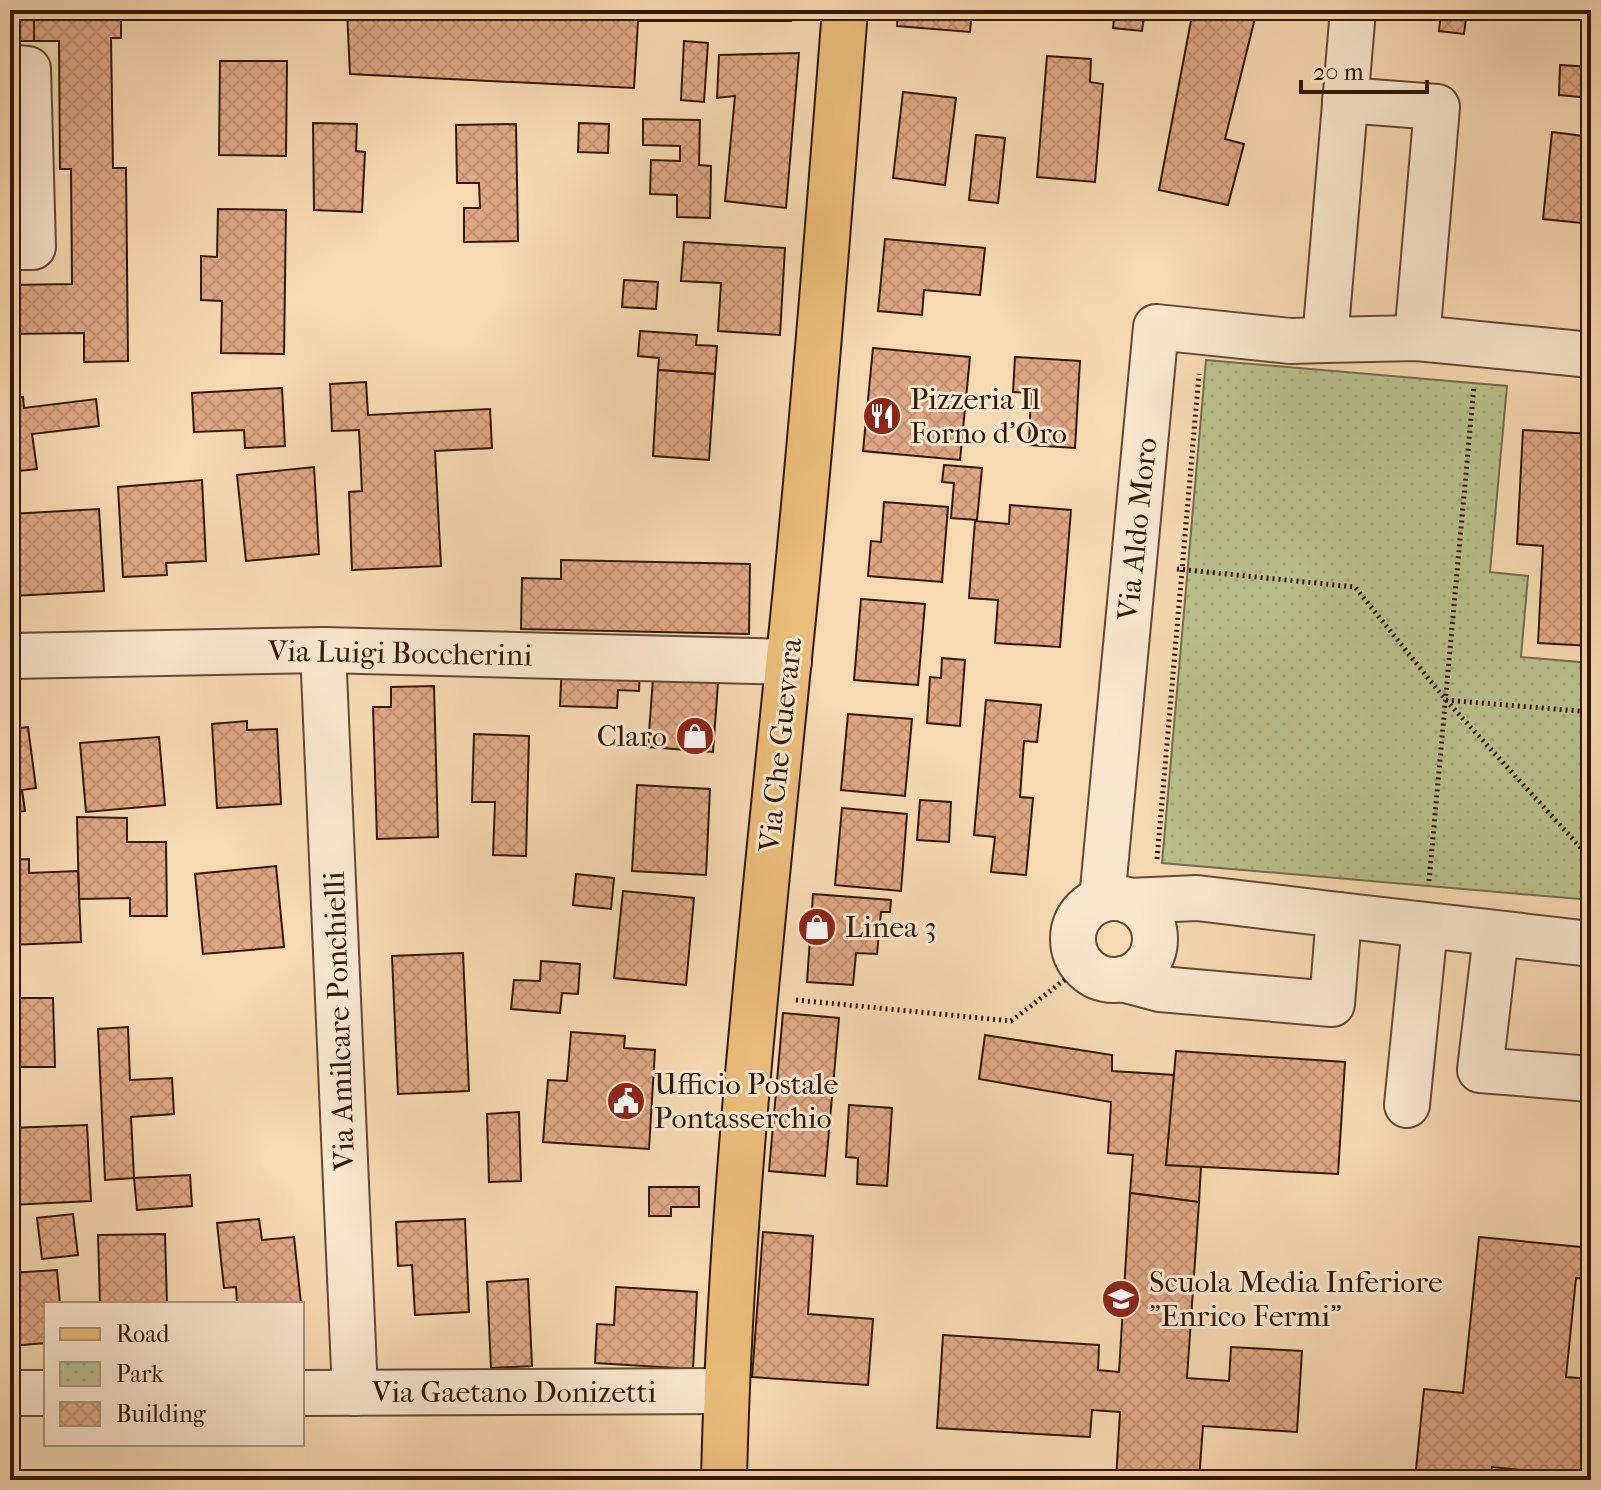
<svg xmlns="http://www.w3.org/2000/svg" width="1601" height="1490" viewBox="0 0 1601 1490" font-family="'IM FELL French Canon',serif">
<style>
.park{fill:url(#park-dots);stroke:#766c4a;stroke-width:2}
.building{fill:url(#building-cross-hatch);stroke:#331805;stroke-width:2}
.lines{fill:none;stroke-linecap:round;stroke-linejoin:round}
.minor-casing{stroke:#644830;stroke-width:48}
.major-casing{stroke:#331805;stroke-width:48}
.path{stroke:#331805;stroke-width:5;stroke-dasharray:2 4;stroke-linecap:butt}
.minor{stroke:#f8e6cd;stroke-width:44}
.major{stroke:#eabc79;stroke-width:44}
.labels{text-anchor:middle;stroke-width:6;stroke-linejoin:round;paint-order:stroke}
.poi-label{font-size:30px;fill:#331805;stroke:#f8e6cd;text-anchor:start}
.street-label{font-size:30px;fill:#331805;stroke:#f8e6cd}
</style>
<defs>
<pattern id="park-dots" width="8" height="8" patternUnits="userSpaceOnUse" patternTransform="scale(2)"><rect width="8" height="8" fill="#bac08e"/><path d="M2 2h.1M6 6h.1" fill="none" stroke="#a0a479" stroke-width="1.8" stroke-linecap="round"/></pattern>
<pattern id="building-cross-hatch" width="8" height="8" patternUnits="userSpaceOnUse" patternTransform="scale(2)"><rect width="8" height="8" fill="#dfa785"/><path d="M0 0l8 8M0 8l8-8" fill="none" stroke="#c08f71"/></pattern>
</defs>
<rect width="100%" height="100%" fill="#f5d9b2"/>
<filter id="stains"><feTurbulence type="fractalNoise" baseFrequency=".0025" numOctaves="4"/><feColorMatrix values="0 0 0 0 .2 0 0 0 0 .09 0 0 0 0 .02 0 0 0 .5 -.17"/></filter>
<radialGradient id="worn" r=".72"><stop offset=".6" stop-color="#630" stop-opacity="0"/><stop offset="1" stop-color="#630" stop-opacity=".3"/></radialGradient>
<polygon class="park" points="1206,360 1507,386 1490,572 1528,576 1521,657 1591,663 1591,900 1162,863"/>
<g class="building">
<rect x="10" y="10" width="24" height="31"/>
<polygon points="34,10 121,10 121,38 111,38 113,168 126,168 128,361 84,362 84,333 10,334 10,285 72,284 71,169 60,169 59,41 34,41"/>
<polygon points="347,10 792,10 791,21 638,21 634,88 350,74"/>
<polygon points="898,10 972,10 970,32 897,26"/>
<polygon points="1115,10 1145,10 1142,31 1113,28"/>
<polygon points="1193,10 1257,10 1225,139 1244,144 1228,205 1159,190"/>
<polygon points="1441,10 1467,10 1464,34 1439,31"/>
<polygon points="684,41 708,43 704,102 681,100"/>
<polygon points="799,53 786,208 725,201 735,96 717,98 719,55"/>
<polygon points="1047,56 1091,59 1090,82 1103,84 1095,182 1037,177"/>
<polygon points="220,61 287,61 286,156 219,155"/>
<polygon points="1560,65 1591,67 1591,98 1559,95"/>
<polygon points="903,92 956,98 945,185 893,178"/>
<polygon points="643,119 700,120 699,165 711,166 710,218 677,217 677,195 650,194 651,160 680,161 680,146 643,145"/>
<polygon points="313,123 357,124 356,151 365,152 362,212 314,210"/>
<polygon points="579,123 609,124 608,153 578,152"/>
<polygon points="516,124 518,241 464,242 464,208 480,208 479,183 457,183 456,125"/>
<polygon points="1552,132 1591,137 1591,224 1543,219"/>
<polygon points="976,135 1005,138 998,203 969,200"/>
<polygon points="218,209 286,210 284,354 221,353 222,301 201,300 201,256 217,257"/>
<polygon points="885,239 985,248 980,295 924,290 922,315 878,311"/>
<polygon points="684,242 785,248 780,335 718,331 721,283 681,281"/>
<polygon points="624,280 658,282 656,309 622,307"/>
<polygon points="640,331 697,335 696,345 717,346 715,374 658,370 659,358 638,356"/>
<polygon points="873,348 970,357 960,460 863,451"/>
<polygon points="1015,357 1080,361 1075,448 1029,445 1031,393 1013,392"/>
<polygon points="658,370 715,374 709,460 653,456"/>
<polygon points="366,382 368,415 490,409 492,448 435,451 441,566 352,570 349,492 362,491 359,430 332,431 330,384"/>
<polygon points="282,388 285,446 245,448 244,430 194,432 192,393"/>
<polygon points="23,397 24,408 96,399 99,426 32,434 37,469 10,472 10,399"/>
<polygon points="1523,430 1591,434 1591,646 1538,643 1543,546 1517,544"/>
<polygon points="944,465 982,468 977,520 951,518 954,483 942,482"/>
<polygon points="314,467 319,554 246,561 237,475"/>
<polygon points="202,480 206,561 166,563 167,575 123,577 118,487"/>
<polygon points="884,502 948,507 942,582 868,576 871,541 881,542"/>
<polygon points="1010,505 1071,510 1060,647 995,643 998,600 969,598 975,521 1009,524"/>
<polygon points="99,509 104,591 12,596 10,514"/>
<polygon points="561,560 750,564 749,634 521,629 522,578 561,579"/>
<polygon points="861,599 925,604 918,685 854,680"/>
<polygon points="942,658 965,660 960,726 927,723 930,677 941,678"/>
<polygon points="562,662 640,665 639,691 618,690 617,708 560,706"/>
<polygon points="653,678 718,683 713,752 648,747"/>
<polygon points="434,686 438,837 377,839 373,707 391,707 391,687"/>
<polygon points="986,700 1041,705 1037,742 1024,741 1020,797 1033,798 1026,875 991,872 995,837 974,835"/>
<polygon points="848,714 912,719 905,796 841,790"/>
<polygon points="247,721 247,730 277,729 281,804 217,808 212,724"/>
<polygon points="28,727 36,788 22,790 25,811 10,813 10,729"/>
<polygon points="474,734 529,736 526,856 493,855 495,802 472,802"/>
<polygon points="159,737 165,805 86,812 80,743"/>
<polygon points="637,785 710,789 706,875 632,871"/>
<polygon points="920,800 951,802 949,842 917,840"/>
<polygon points="842,808 907,814 901,891 835,885"/>
<polygon points="77,817 127,818 127,842 166,842 167,916 130,916 130,898 79,899"/>
<polygon points="29,859 29,873 78,871 81,942 10,945 10,860"/>
<polygon points="276,866 284,947 203,954 195,874"/>
<polygon points="576,874 614,878 611,909 573,905"/>
<polygon points="623,891 694,898 686,985 614,978"/>
<polygon points="813,894 891,900 890,912 881,912 877,954 856,953 853,985 807,982"/>
<polygon points="463,953 469,1091 398,1094 392,956"/>
<polygon points="541,961 580,964 578,994 562,993 560,1013 511,1009 514,980 540,981"/>
<polygon points="10,998 53,998 55,1067 10,1067"/>
<polygon points="783,1013 839,1018 825,1176 769,1171"/>
<polygon points="128,1027 130,1080 172,1078 174,1114 131,1117 134,1178 105,1180 98,1029"/>
<polygon points="571,1032 625,1036 624,1048 655,1050 649,1149 543,1142 548,1080 567,1081"/>
<polygon points="985,1035 1112,1055 1112,1071 1175,1075 1166,1165 1201,1166 1199,1202 1130,1193 1133,1155 1108,1153 1111,1102 979,1079"/>
<polygon points="1176,1051 1345,1062 1338,1174 1166,1165"/>
<polygon points="849,1105 892,1108 887,1186 857,1184 858,1158 846,1157"/>
<polygon points="519,1112 521,1181 489,1182 487,1114"/>
<polygon points="87,1125 91,1201 10,1205 10,1128"/>
<polygon points="190,1175 192,1206 137,1210 134,1178"/>
<polygon points="649,1187 699,1187 699,1207 671,1207 671,1216 649,1216"/>
<polygon points="1130,1193 1199,1202 1187,1378 1229,1381 1231,1347 1302,1351 1297,1432 1203,1426 1199,1480 1116,1480 1120,1412 1092,1410 1090,1437 937,1428 943,1335 1099,1345 1098,1370 1119,1372"/>
<polygon points="73,1214 78,1255 42,1259 37,1218"/>
<polygon points="259,1219 262,1240 294,1237 301,1304 237,1304 236,1287 224,1288 217,1223"/>
<polygon points="465,1219 469,1312 415,1315 412,1265 398,1266 396,1222"/>
<polygon points="763,1232 813,1236 808,1314 873,1319 868,1385 752,1377"/>
<polygon points="165,1234 167,1304 100,1304 98,1235"/>
<polygon points="1479,1237 1591,1248 1591,1279 1576,1278 1566,1377 1591,1379 1591,1477 1492,1467 1490,1480 1415,1480 1424,1389 1463,1393"/>
<polygon points="57,1270 60,1304 46,1304 46,1343 10,1346 10,1273"/>
<polygon points="528,1279 532,1366 491,1368 487,1282"/>
<polygon points="616,1287 697,1292 693,1369 595,1363 597,1324 614,1325"/>
</g>
<g class="lines">
<defs>
<g id="minor">
<polyline points="1353,10 1325,340 1417,338 1591,355"/>
<polyline points="10,67 28,69 33,247 10,247"/>
<polyline points="1345,100 1437,107 1417,338"/>
<polyline points="323,650 355,1393"/>
<polyline points="10,656 323,650 789,662"/>
<circle cx="1114" cy="939" r="41"/>
<polyline points="1102,900 1156,327 1290,341 1325,340"/>
<polyline points="1339,915 1591,944"/>
<polyline points="1496,935 1480,1070 1591,1079"/>
<polyline points="1122,979 1160,989 1332,1004 1339,915 1197,898 1129,901"/>
<polyline points="1407,1105 1425,926"/>
<polyline points="10,1393 46,1393"/>
<polyline points="302,1393 726,1391"/>
</g>
<path id="major" d="M 724,1480 C 730,1208 761,937 788,667 C 811,449 828,229 845,10"/>
</defs>
<use href="#minor" class="minor-casing"/>
<use href="#major" class="major-casing"/>
<g class="path">
<polyline points="1177,569 1355,587 1445,699 1591,859"/>
<polyline points="1446,700 1591,712"/>
<polyline points="1157,859 1199,374"/>
<polyline points="1429,881 1474,385"/>
<polyline points="796,1000 1011,1021 1079,969"/>
</g>
<use href="#minor" class="minor"/>
<use href="#major" class="major"/>
</g>
<defs>
<symbol id="restaurant-disc" viewBox="-11 -11 22 22"><circle r="9.5" fill="#8f2418" stroke="#f8e6cd"/><path d="M-5-6h1v4h1v-4h1v4h1v-4h1v5L-1.5 .5V6h-2V.5L-5-1ZM5-6V6H3V1.5H1.5Q1.5-4 5-6Z" fill="#fff"/></symbol>
<symbol id="shop-disc" viewBox="-11 -11 22 22"><circle r="9.5" fill="#8f2418" stroke="#f8e6cd"/><path d="M-5-2.5h2.3a2.7 3.5 0 0 1 5.4 0H5L5.5 6h-11ZM-1.5-2.5h3a1.5 2.3 0 0 0-3 0Z" fill="#fff"/></symbol>
<symbol id="civic-disc" viewBox="-11 -11 22 22"><circle r="9.5" fill="#8f2418" stroke="#f8e6cd"/><path d="M-.6-6.5H3V-4.5H.6V-3L4-1V1h2V6H-6V1h2V-1L-.6-3ZM-1.2 2.5V6h2.4V2.5Z" fill="#fff"/></symbol>
<symbol id="school-disc" viewBox="-11 -11 22 22"><circle r="9.5" fill="#8f2418" stroke="#f8e6cd"/><path d="M0-5L7-2L0 1L-7-2ZM-4 1L0 2.5L4 1V4Q0 6-4 4Z" fill="#fff"/></symbol>
</defs>
<g fill-rule="evenodd">
<use href="#restaurant-disc" x="860" y="394" width="44" height="44"/>
<use href="#shop-disc" x="673" y="714" width="44" height="44"/>
<use href="#shop-disc" x="795" y="905" width="44" height="44"/>
<use href="#civic-disc" x="604" y="1079" width="44" height="44"/>
<use href="#school-disc" x="1099" y="1277" width="44" height="44"/>
</g>
<g class="labels">
<g class="poi-label">
<text x="910" y="409">Pizzeria Il<tspan x="910" dy="34">Forno d'Oro</tspan></text>
<text x="667" y="746" text-anchor="end">Claro</text>
<text x="845" y="937">Linea 3</text>
<text x="654" y="1094">Ufficio Postale<tspan x="654" dy="34">Pontasserchio</tspan></text>
<text x="1149" y="1292">Scuola Media Inferiore<tspan x="1149" dy="34">"Enrico Fermi"</tspan></text>
</g>
<g class="street-label">
<text transform="translate(1137 529) rotate(-84)" y="10">Via Aldo Moro</text>
<text transform="translate(400 653) rotate(1)" y="10">Via Luigi Boccherini</text>
<text transform="translate(780 745) rotate(-84)" y="10">Via Che Guevara</text>
<text transform="translate(339 1021) rotate(-92)" y="10">Via Amilcare Ponchielli</text>
<text x="514" y="1402">Via Gaetano Donizetti</text>
</g>
</g>
<rect width="1601" height="1490" fill="none" stroke="#f5d9b2" stroke-width="40"/>
<rect x="12" y="12" width="1577" height="1466" fill="none" stroke="#331805" stroke-width="4"/>
<rect x="20" y="20" width="1561" height="1450" fill="none" stroke="#331805" stroke-width="2"/>
<rect x="44" y="1302" width="260" height="144" fill="#f8e6cd" stroke="#a9947d" stroke-width="2"/>
<rect x="60" y="1328" width="40" height="12" fill="#eabc79" stroke="#a9947d" stroke-width="2"/>
<text x="116" y="1342" font-size="24" fill="#331805">Road</text>
<rect x="60" y="1362" width="40" height="24" fill="url(#park-dots)" stroke="#a9947d" stroke-width="2"/>
<text x="116" y="1382" font-size="24" fill="#331805">Park</text>
<rect x="60" y="1402" width="40" height="24" fill="url(#building-cross-hatch)" stroke="#a9947d" stroke-width="2"/>
<text x="116" y="1422" font-size="24" fill="#331805">Building</text>
<path d="M1301 80v12h126v-12" fill="none" stroke="#331805" stroke-width="4"/>
<text x="1313" y="80" font-size="24" fill="#331805" stroke="#f8e6cd" stroke-width="6" paint-order="stroke">20 m</text>
<rect width="100%" height="100%" filter="url(#stains)"/>
<rect width="100%" height="100%" fill="url(#worn)"/>
</svg>
